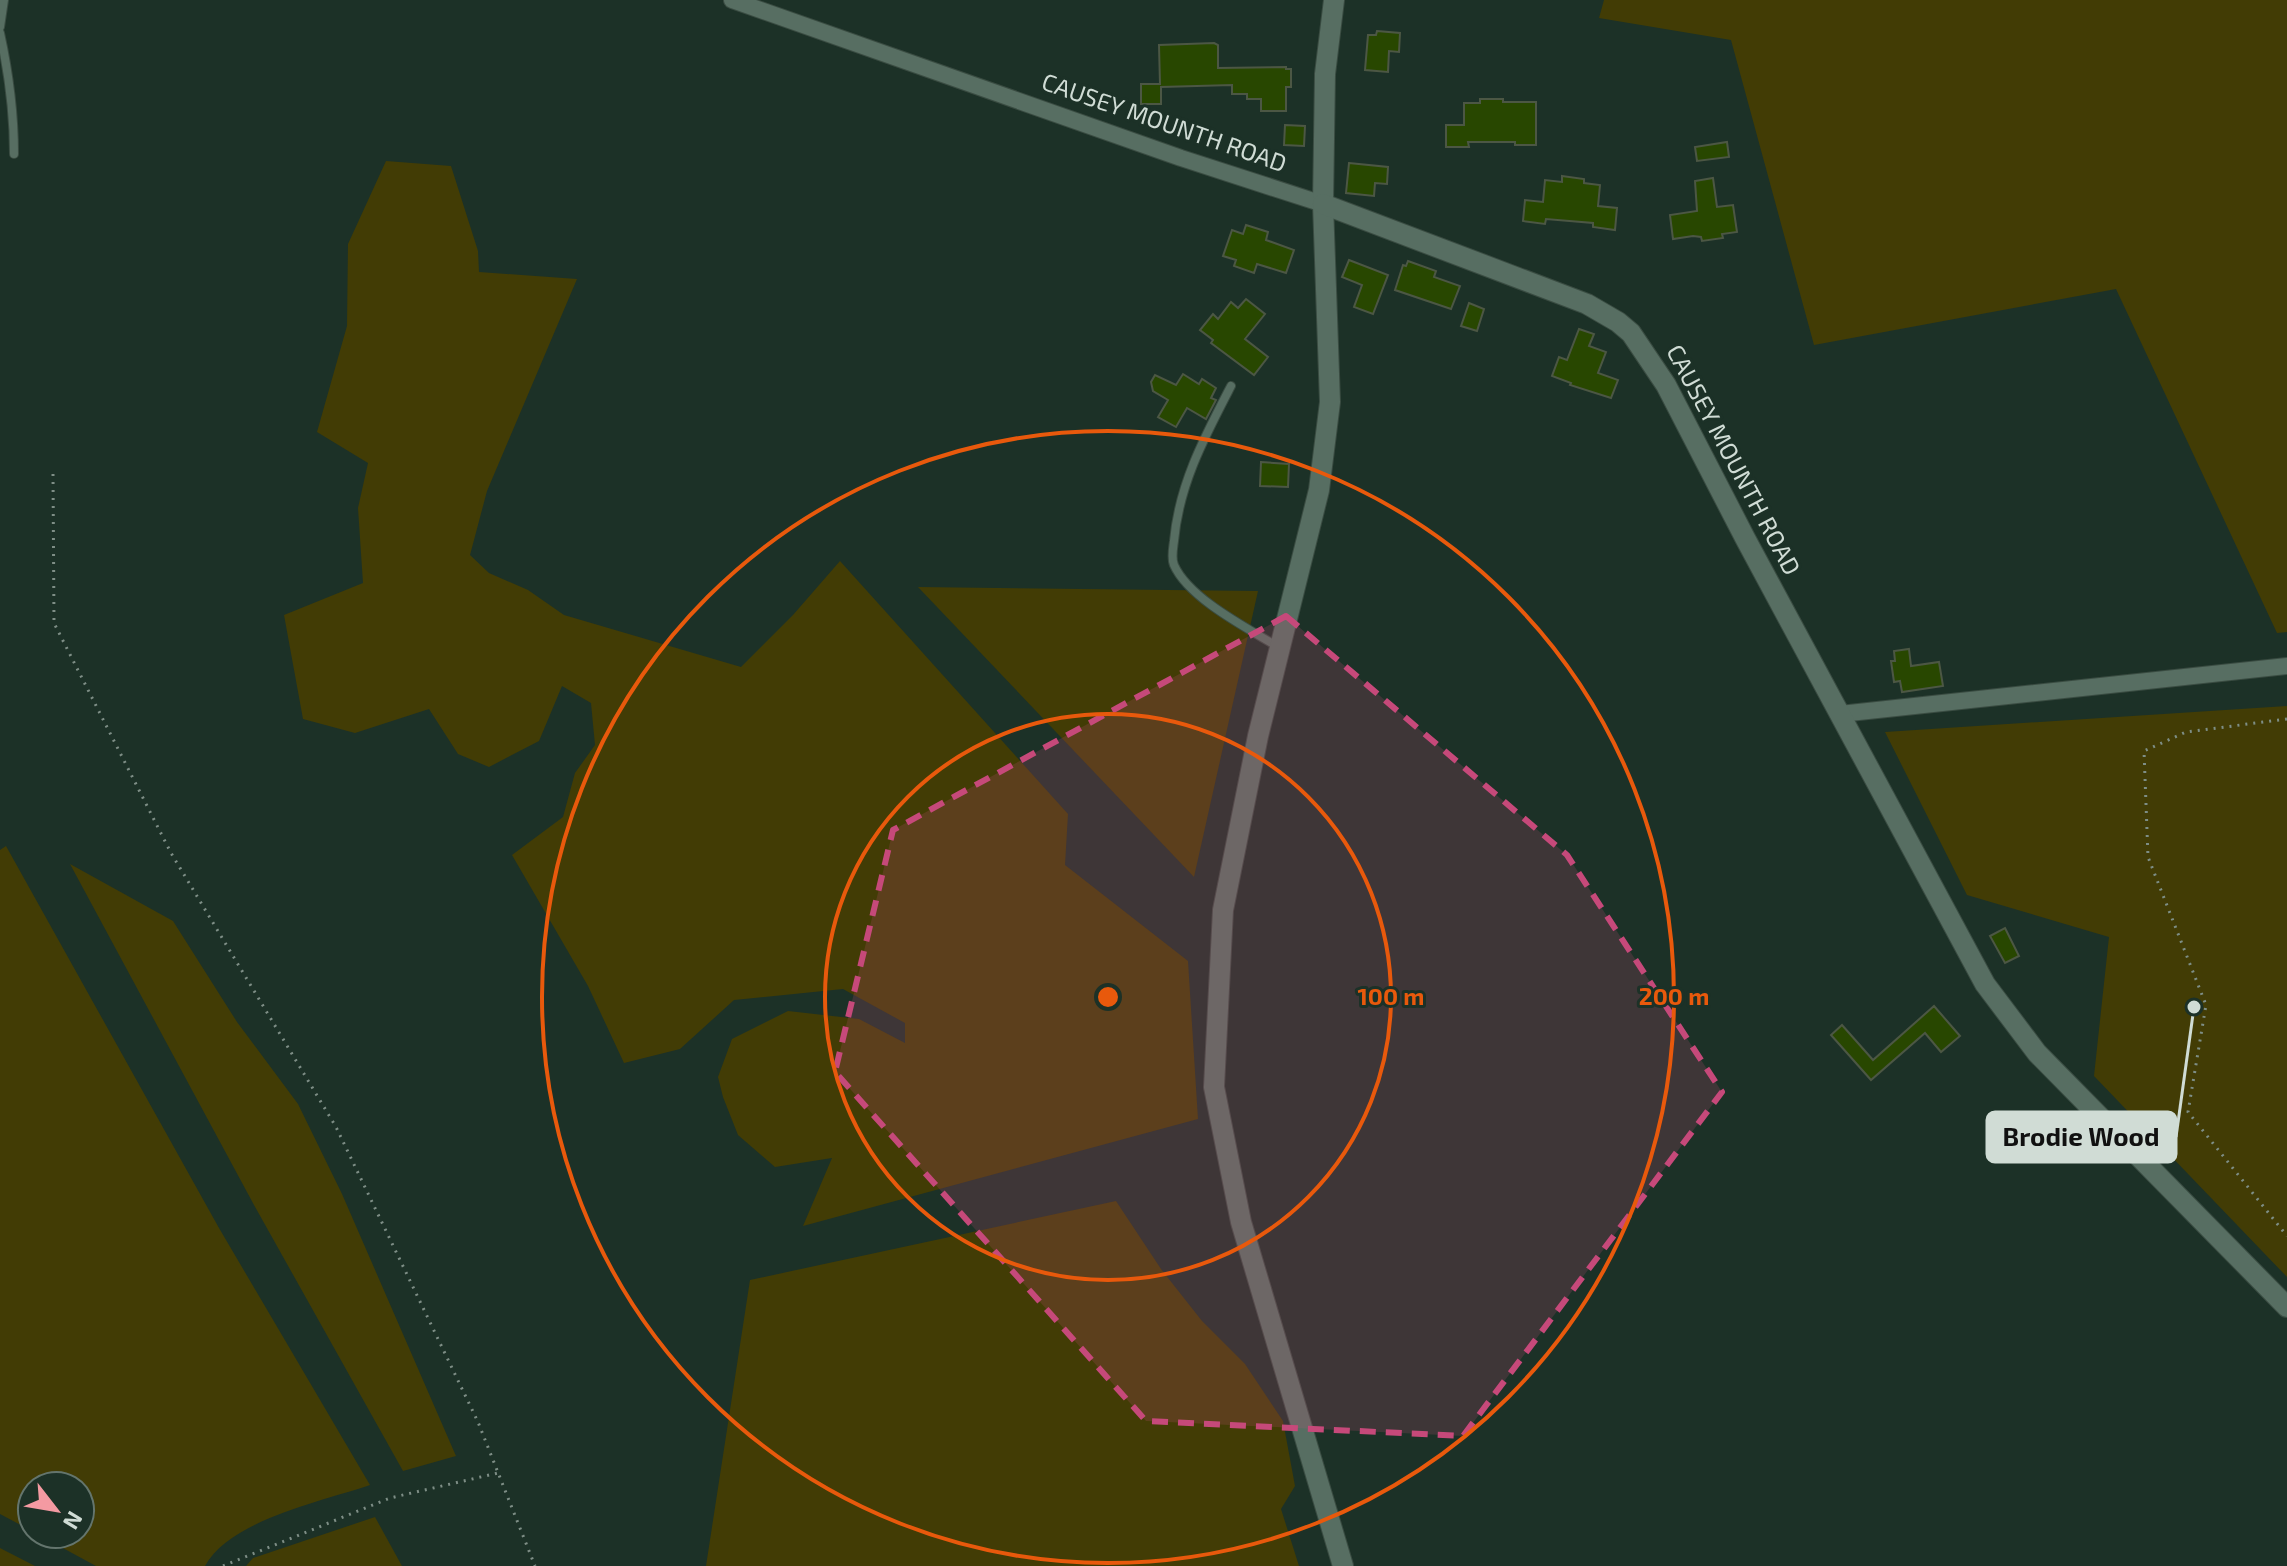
<svg xmlns="http://www.w3.org/2000/svg" width="2287" height="1566" viewBox="0 0 2287 1566" font-family="'Exo 2',sans-serif">
<style>
.green{fill:#423c05}
.building{fill:#284700;stroke:#4c5744;stroke-width:2}
.lines{fill:none;stroke-linecap:round;stroke-linejoin:round}
.service-casing{stroke:#3a4c42;stroke-width:10}
.minor-casing{stroke:#3a4c42;stroke-width:18}
.tertiary-casing{stroke:#3a4c42;stroke-width:22}
.path{stroke:#7e8e86;stroke-width:3;stroke-dasharray:2 6;stroke-linecap:butt}
.service{stroke:#576e62;stroke-width:8}
.minor{stroke:#576e62;stroke-width:16}
.tertiary{stroke:#576e62;stroke-width:20}
.marked{fill:#c6497a;fill-opacity:0.2;stroke:#c6497a;stroke-width:6;stroke-dasharray:16 10;stroke-linejoin:round}
.ring{fill:none;stroke:#e8590c;stroke-width:4}
.labels{text-anchor:middle;stroke-width:6;stroke-linejoin:round;paint-order:stroke}
.street-label{font-size:24px;fill:#d0dcd5;stroke:#1c3127}
.centre{fill:#e8590c;stroke:#1c3127;stroke-width:4}
.ring-label{font-size:24px;text-anchor:middle;font-weight:bold;fill:#e8590c;stroke:#1c3127;stroke-width:6;stroke-linejoin:round;paint-order:stroke}
.leader{fill:none;stroke:#d0dcd5;stroke-width:3}
.callout-dot{fill:#d0dcd5;stroke:#1c3127;stroke-width:3}
.callout{fill:#d0dcd5;stroke:#d0dcd5;stroke-width:3}
.callout-label{font-size:26px;text-anchor:middle;font-weight:bold;fill:#111}
</style>
<rect width="100%" height="100%" fill="#1c3127"/>
<g class="green">
<polygon points="1604,0 2287,0 2287,632 2277,633 2116,289 1814,345 1731,40 1599,18"/>
<polygon points="386,161 451,166 478,251 479,272 577,279 487,491 470,555 489,573 528,590 564,615 741,667 793,615 840,561 1068,814 1065,865 1188,961 1198,1119 803,1226 832,1158 775,1167 738,1135 723,1097 718,1077 732,1039 788,1011 859,1019 905,1043 905,1023 843,989 734,1000 680,1049 624,1063 588,986 512,855 563,817 575,773 595,745 591,703 562,686 539,741 489,767 458,754 429,709 355,733 303,719 284,615 363,583 358,508 368,463 317,432 347,326 348,244"/>
<polygon points="918,587 1258,591 1194,877"/>
<polygon points="2287,706 2287,1277 2094,1076 2109,937 1967,895 1885,732"/>
<path d="M 6,846 L 219,1228 L 370,1485 C 323,1501 230,1520 205,1566 L 96,1566 L 37,1534 L 80,1534 L 80,1486 L 32,1486 L 32,1531 L 0,1514 L 0,850 Z"/>
<polygon points="70,864 173,921 237,1022 298,1104 342,1194 456,1456 403,1471 254,1205"/>
<polygon points="1116,1201 1161,1269 1202,1321 1245,1364 1283,1421 1295,1486 1281,1509 1299,1566 706,1566 750,1280"/>
<polygon points="375,1517 402,1566 246,1566 253,1558"/>
<polygon points="0,1548 35,1566 0,1566"/>
</g>
<g class="building">
<polygon points="1377,31 1400,33 1399,52 1389,51 1388,72 1365,70 1368,35 1376,35"/>
<polygon points="1214,43 1218,45 1218,68 1286,67 1286,69 1291,69 1291,87 1286,87 1286,111 1261,111 1261,99 1247,99 1247,94 1232,94 1232,85 1161,87 1161,104 1141,104 1141,84 1160,84 1159,45"/>
<polygon points="1480,99 1503,99 1503,102 1536,102 1536,145 1515,145 1515,142 1468,142 1469,147 1446,147 1446,125 1464,125 1464,103 1480,103"/>
<polygon points="1285,125 1305,126 1304,146 1284,145"/>
<polygon points="1727,142 1729,157 1697,161 1695,147"/>
<polygon points="1349,163 1388,167 1387,184 1375,183 1374,196 1346,193"/>
<polygon points="1562,176 1584,179 1584,183 1600,185 1598,206 1617,208 1615,230 1593,227 1593,223 1546,219 1545,224 1523,221 1525,200 1543,202 1545,180 1562,182"/>
<polygon points="1713,178 1717,207 1733,205 1737,232 1722,234 1723,238 1702,241 1701,237 1693,236 1673,239 1670,215 1697,211 1695,181"/>
<polygon points="1246,225 1268,232 1266,240 1294,250 1286,273 1257,264 1254,273 1234,266 1236,260 1223,256 1232,230 1243,234"/>
<polygon points="1349,260 1388,275 1373,314 1354,307 1362,285 1342,277"/>
<polygon points="1408,261 1436,271 1434,277 1460,286 1451,309 1395,290 1403,265 1406,266"/>
<polygon points="1246,299 1265,314 1245,339 1268,357 1254,375 1211,343 1213,340 1200,330 1213,314 1218,319 1231,302 1238,308"/>
<polygon points="1469,303 1484,309 1477,331 1461,326"/>
<polygon points="1579,329 1594,334 1589,346 1606,352 1598,373 1618,380 1611,398 1570,385 1571,383 1552,376 1559,357 1567,360"/>
<polygon points="1183,374 1199,384 1202,379 1216,388 1211,398 1216,400 1206,419 1187,408 1176,427 1158,417 1168,400 1153,391 1151,382 1155,375 1176,385"/>
<polygon points="1261,462 1289,464 1288,487 1260,486"/>
<polygon points="1909,649 1911,666 1939,662 1943,686 1902,692 1900,681 1894,682 1891,661 1895,661 1894,651"/>
<polygon points="2005,928 2019,956 2005,963 1990,936"/>
<polygon points="1934,1006 1960,1036 1941,1052 1925,1033 1871,1080 1831,1035 1842,1025 1873,1060"/>
</g>
<g class="lines">
<defs>
<g id="service">
<polyline points="0,27 4,0"/>
<path d="M 0,33 C 9,74 14,113 14,154"/>
<path d="M 1231,386 C 1205,436 1179,484 1174,541 C 1173,549 1171,558 1174,565 C 1189,599 1249,629 1280,648"/>
</g>
<g id="minor">
<polyline points="732,0 1181,158 1323,204"/>
<polyline points="1840,714 2287,666"/>
</g>
<g id="tertiary">
<polyline points="1334,0 1325,74 1323,204 1330,402 1319,490 1258,736 1223,910 1214,1087 1241,1222 1343,1566"/>
<polyline points="1323,204 1587,304 1618,322 1631,333 1666,385 1745,538 1985,984 2037,1053 2287,1307"/>
</g>
</defs>
<use href="#service" class="service-casing"/>
<use href="#minor" class="minor-casing"/>
<use href="#tertiary" class="tertiary-casing"/>
<g class="path">
<polyline points="53,474 54,623 171,853 336,1127 478,1422 535,1566"/>
<polyline points="2287,719 2186,732 2144,751 2148,857 2206,1005 2188,1112 2287,1236"/>
<polyline points="223,1566 390,1498 498,1473"/>
</g>
<use href="#service" class="service"/>
<use href="#minor" class="minor"/>
<use href="#tertiary" class="tertiary"/>
</g>
<path class="marked" d="M 1286,616 L 1567,855 L 1722,1092 L 1463,1436 L 1146,1421 L 835,1072 L 893,830 Z"/>
<g class="ring">
<circle cx="1108" cy="997" r="283"/>
<circle cx="1108" cy="997" r="566"/>
</g>
<g class="labels">
<g class="street-label">
<text transform="translate(1164 123) rotate(19)" y="8">CAUSEY MOUNTH ROAD</text>
<text transform="translate(1733 460) rotate(62)" y="8">CAUSEY MOUNTH ROAD</text>
</g>
</g>
<circle cx="1108" cy="997" r="12" class="centre"/>
<g class="ring-label">
<text x="1391" y="1005">100 m</text>
<text x="1674" y="1005">200 m</text>
</g>
<path class="leader" d="M2194 1007L2176 1137"/>
<circle class="callout-dot" cx="2194" cy="1007" r="8"/>
<rect class="callout" x="1987" y="1112" width="189" height="50" rx="8"/>
<g class="callout-label">
<text x="2081" y="1146">Brodie Wood</text>
</g>
<g transform="translate(56 1510) rotate(121)"><circle r="38" fill="#1c3127" stroke="#64756d" stroke-width="2"/>
<path d="M0-6L14 30L0 20L-14 30Z" fill="#f49aa2"/>
<text y="-12" font-size="22" font-weight="bold" text-anchor="middle" fill="#d0dcd5">N</text>
</g>
</svg>
